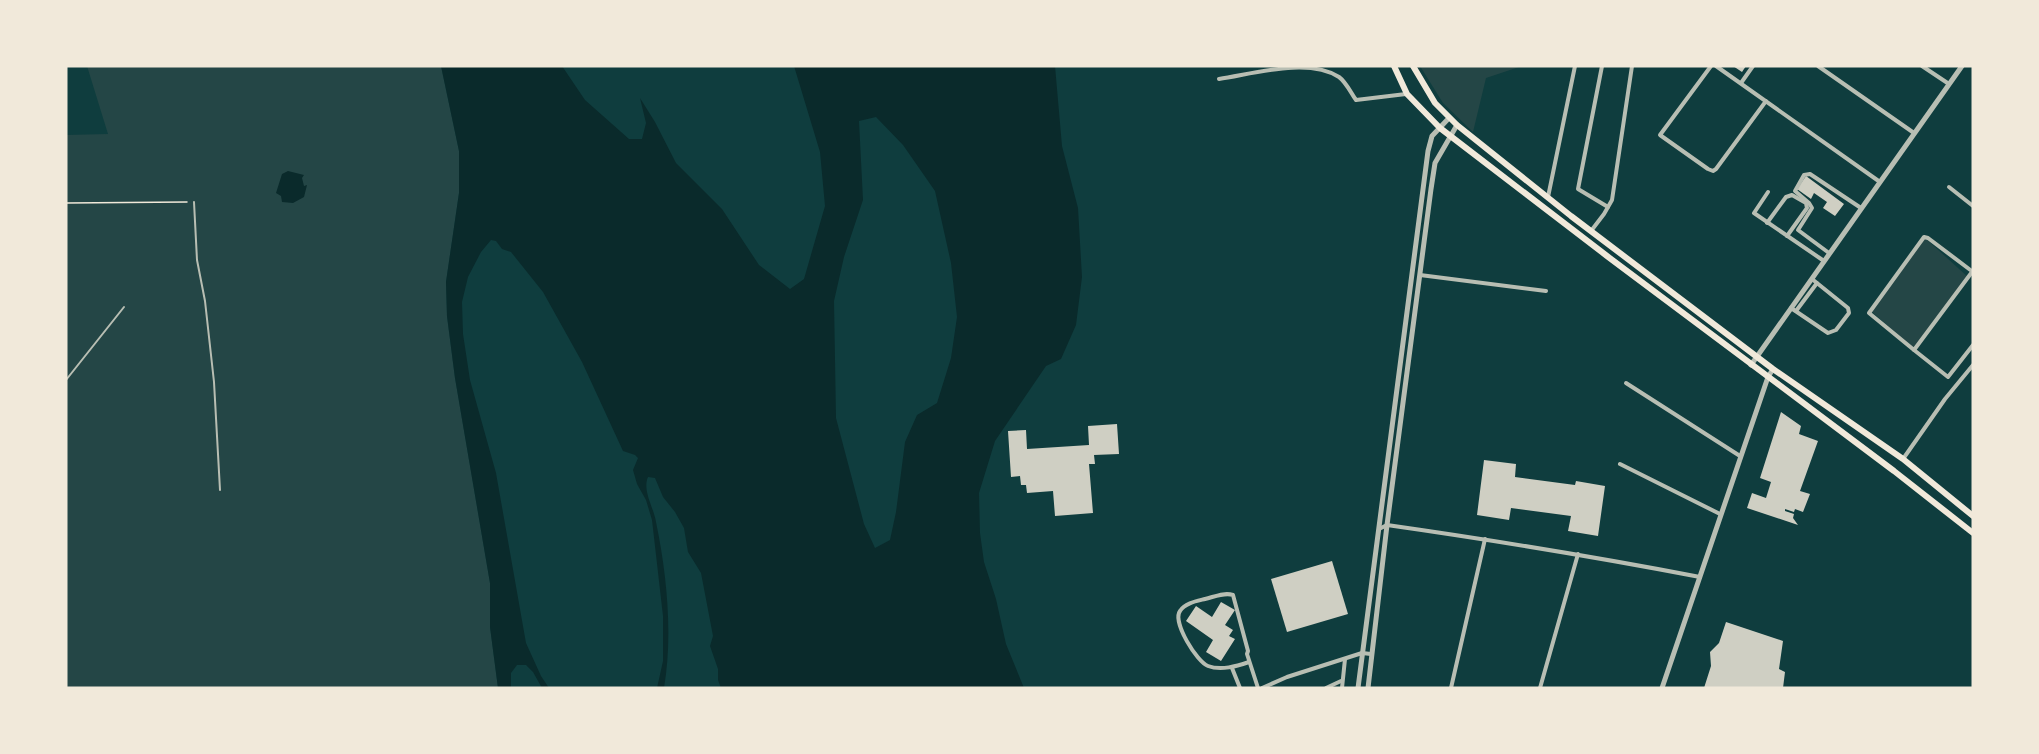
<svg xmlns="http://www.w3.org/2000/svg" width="2039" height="754" viewBox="0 0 2039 754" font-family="Lato,sans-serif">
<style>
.green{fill:#244646}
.water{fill:#0a2a2b;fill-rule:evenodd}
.building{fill:#cfcfc3}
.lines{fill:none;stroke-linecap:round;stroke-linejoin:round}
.path{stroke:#f1e9da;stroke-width:1.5}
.service{stroke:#b8beb3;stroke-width:2}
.minor{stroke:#b8beb3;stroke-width:4}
.tertiary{stroke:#b8beb3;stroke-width:5}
.primary{stroke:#f1e9da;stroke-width:6}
</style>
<rect width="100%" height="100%" fill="#0f3d3e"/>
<g class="green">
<polygon points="87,66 441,66 459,151 459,193 446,282 447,316 455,378 490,583 490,627 498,688 66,688 66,135 108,134"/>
<polygon points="1420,66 1522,66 1486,78 1473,132 1443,103"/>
<polygon points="1925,238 1969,278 1913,348 1871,311"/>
</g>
<g class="water">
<path d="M 441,66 L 562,66 L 585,100 L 629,139 L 642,139 L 646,123 L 640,98 L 655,122 L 676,163 L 722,209 L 759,265 L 790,289 L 804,279 L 825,206 L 820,152 L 794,66 L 1055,66 L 1062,146 L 1078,208 L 1082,277 L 1076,325 L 1061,359 L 1046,366 L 995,441 L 979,493 L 980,533 L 984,562 L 996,599 L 1006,644 L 1024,688 L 721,688 L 718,680 L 718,669 L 710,646 L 713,636 L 701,573 L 688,552 L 684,528 L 675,512 L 663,497 L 655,478 L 648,477 C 642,491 654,508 656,522 C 667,575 673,635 664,688 L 657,688 L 663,661 L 663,616 L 652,520 L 646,500 L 637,484 L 633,470 L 638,458 L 635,455 L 623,451 L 582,362 L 543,292 L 511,252 L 502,249 L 496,241 L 491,240 L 481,252 L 468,277 L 462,302 L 463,334 L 470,380 L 496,473 L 526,643 L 541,676 L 549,688 L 542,688 L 533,672 L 526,665 L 517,665 L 511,673 L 511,688 L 498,688 L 490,627 L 490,583 L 455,378 L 447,316 L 446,282 L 459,193 L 459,151 ZM 876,117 L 903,145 L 935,191 L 951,263 L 957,317 L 951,358 L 937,403 L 917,415 L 905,442 L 896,512 L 890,540 L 875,548 L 864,524 L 836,418 L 834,301 L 844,257 L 863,200 L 859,121 Z"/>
<polygon points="288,171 304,175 302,178 304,186 307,185 304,197 293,203 282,202 281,196 276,193 282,174"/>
</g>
<g class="building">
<polygon points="1733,66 1746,66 1742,72"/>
<polygon points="1806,176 1844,204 1835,216 1823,208 1827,202 1814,193 1811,199 1797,189"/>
<polygon points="1781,412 1801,426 1799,434 1818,441 1800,491 1810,494 1803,512 1795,509 1794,512 1785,509 1785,511 1794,514 1793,518 1798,525 1747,508 1752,493 1766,498 1771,482 1760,478"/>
<polygon points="1117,424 1119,454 1094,455 1095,464 1089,464 1093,513 1055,516 1053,491 1027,493 1026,485 1021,485 1020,476 1011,477 1008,431 1026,430 1027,449 1089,445 1088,426"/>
<polygon points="1484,460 1516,464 1515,477 1575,485 1576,481 1605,486 1598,536 1568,531 1571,516 1511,508 1509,520 1477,515"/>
<polygon points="1332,561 1348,614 1287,632 1271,579"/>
<polygon points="1221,602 1235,610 1225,625 1233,630 1229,636 1235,639 1221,661 1206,652 1213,640 1186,621 1196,606 1212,617"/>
<polygon points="1726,622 1783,641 1779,669 1785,672 1783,688 1704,688 1711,666 1710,652 1719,643"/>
</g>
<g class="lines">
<polyline class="path" points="66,203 187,202"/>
<g class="service">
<polyline points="194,202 197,260 205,301 214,382 220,490"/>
<polyline points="66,380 124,307"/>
</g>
<g class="minor">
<polyline points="1602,66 1578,189 1608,207"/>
<polyline points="1711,66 1660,135 1708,169 1713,171 1716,169 1766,101"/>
<polyline points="1716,66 1880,182"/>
<polyline points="1818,66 1914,133"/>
<polyline points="1922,66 1949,84"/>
<path d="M 1219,79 C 1253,74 1308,57 1339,77 C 1346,82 1351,93 1356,100 L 1406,94"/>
<polyline points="1741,83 1753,66"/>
<polyline points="1949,187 1973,206"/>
<polyline points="1768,192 1754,213 1824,261"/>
<polyline points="1548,197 1575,66"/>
<polyline points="1767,223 1786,197 1792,195 1806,203 1807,208 1787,236"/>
<polyline points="1591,231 1604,214 1612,200 1632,66"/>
<polyline points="1829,253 1798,230 1812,208 1809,203 1795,191 1804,175 1810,174 1861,208"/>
<polyline points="1972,272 1914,350 1869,313 1924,237 1928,238 1973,272"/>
<polyline points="1420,275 1546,291"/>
<polyline points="1791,308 1828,333 1836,330 1849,313 1848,308 1812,279"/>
<polyline points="1796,311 1817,283"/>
<polyline points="1914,350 1948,377 1973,345"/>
<polyline points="1626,383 1740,456"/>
<polyline points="1903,459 1945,399 1973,365"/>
<polyline points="1620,464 1720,514"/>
<path d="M 1379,529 L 1387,525 C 1492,540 1596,557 1700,577"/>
<path d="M 1249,662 C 1237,666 1221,671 1208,666 C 1197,662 1172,622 1180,611 C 1185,603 1197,601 1205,599 C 1214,597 1224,592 1233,595 L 1248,651 L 1247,654 L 1258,688"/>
<polyline points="1232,668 1240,688"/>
<polyline points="1262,688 1287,677 1362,653 1371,654"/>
<polyline points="1326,688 1341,681"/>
<polyline points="1342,688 1345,659"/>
<polyline points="1451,688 1485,539"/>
<polyline points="1540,688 1578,554"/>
</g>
<g class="tertiary">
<polyline points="1751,365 1962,66"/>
<polyline points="1358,688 1428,151 1432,136 1449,118"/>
<polyline points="1368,688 1387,525 1431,189 1435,163 1457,125"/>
<polyline points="1662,688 1768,377 1773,369"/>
</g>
<g class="primary">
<polyline points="1394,66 1407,94 1440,128 1607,256 1894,471 1973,533"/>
<polyline points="1413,66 1435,103 1457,125 1571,216 1773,369 1903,459 1973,516"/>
</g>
</g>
<rect width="2039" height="754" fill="none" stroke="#f1e9da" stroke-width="135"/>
</svg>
